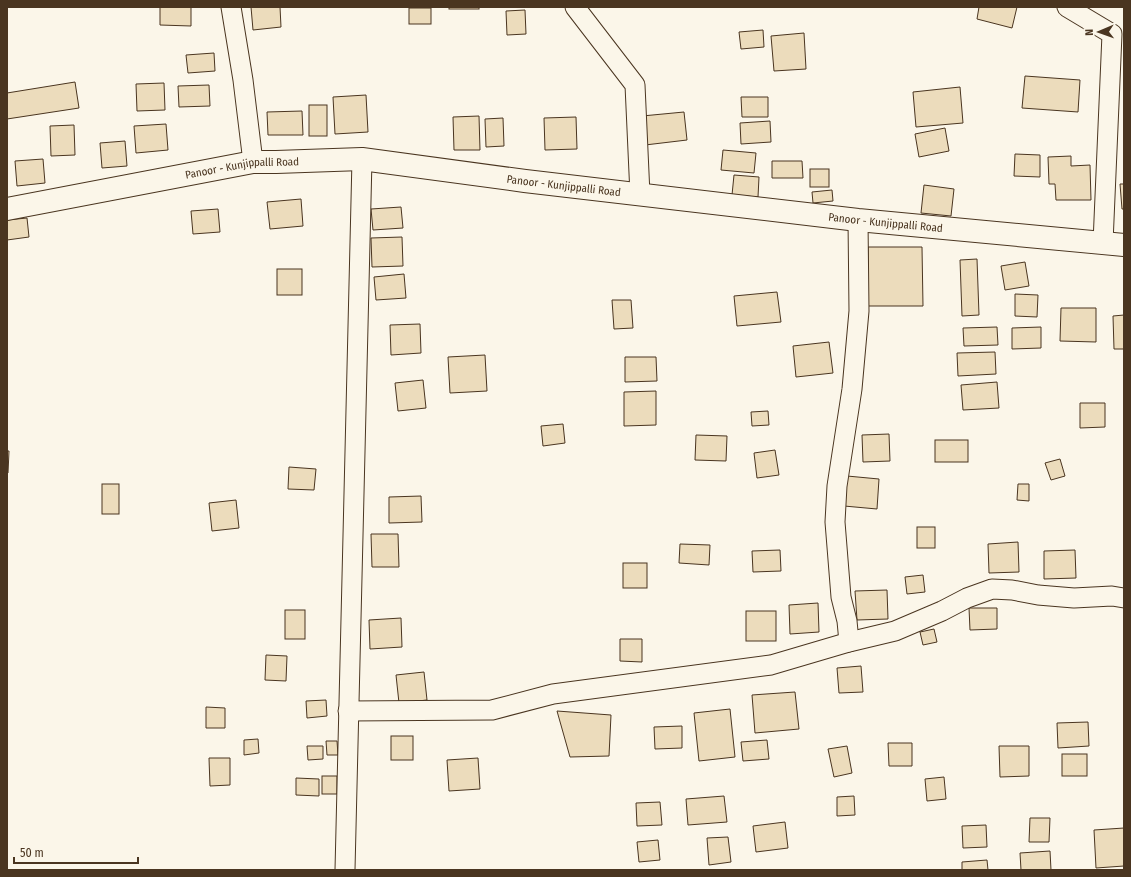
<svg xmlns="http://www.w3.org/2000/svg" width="1131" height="877" viewBox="0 0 1131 877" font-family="'Fira Sans Condensed',sans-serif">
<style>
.building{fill:#ecdcbc;stroke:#4a3520}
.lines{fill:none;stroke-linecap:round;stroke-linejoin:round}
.minor-casing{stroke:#4a3520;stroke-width:21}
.major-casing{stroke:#4a3520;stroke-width:24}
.minor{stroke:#fbf6e9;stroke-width:19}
.major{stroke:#fbf6e9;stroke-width:22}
.labels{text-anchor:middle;stroke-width:3;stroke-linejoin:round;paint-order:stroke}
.street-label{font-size:11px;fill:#4a3520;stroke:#fbf6e9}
</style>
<rect width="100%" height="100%" fill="#fbf6e9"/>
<g class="building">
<polygon points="160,7 191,7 191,26 160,25"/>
<polygon points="251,7 280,7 281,27 253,30"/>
<rect x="449" y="7" width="30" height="2"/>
<polygon points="979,7 1017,7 1012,28 977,19"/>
<rect x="409" y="8" width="22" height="16"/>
<polygon points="525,10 526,34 507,35 506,11"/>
<polygon points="763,30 764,47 741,49 739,32"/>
<polygon points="804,33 806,69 774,71 771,36"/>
<polygon points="214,53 215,71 188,73 186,55"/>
<polygon points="1025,76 1080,80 1078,112 1022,108"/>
<polygon points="75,82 79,108 7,119 7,93"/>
<polygon points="164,83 165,110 137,111 136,84"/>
<polygon points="209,85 210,106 179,107 178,86"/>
<polygon points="960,87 963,123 916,127 913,92"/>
<polygon points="366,95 368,132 335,134 333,97"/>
<polygon points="741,97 768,97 768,117 742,117"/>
<rect x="309" y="105" width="18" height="31"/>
<polygon points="302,111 303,135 268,135 267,112"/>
<polygon points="684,112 687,140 645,145 642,116"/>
<polygon points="479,116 480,150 454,150 453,117"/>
<polygon points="576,117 577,149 545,150 544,118"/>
<polygon points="503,118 504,146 486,147 485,119"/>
<polygon points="770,121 771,142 741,144 740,123"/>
<polygon points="166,124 168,150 136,153 134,126"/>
<polygon points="74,125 75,155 51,156 50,126"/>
<polygon points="945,128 949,151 919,157 915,134"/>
<polygon points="125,141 127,166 102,168 100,143"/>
<polygon points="723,150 756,153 754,173 721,170"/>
<polygon points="1015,154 1040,155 1040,177 1014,176"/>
<polygon points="1071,156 1071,166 1090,165 1091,200 1056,200 1055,184 1049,184 1048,157"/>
<polygon points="43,159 45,183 17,186 15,161"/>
<polygon points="772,161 802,161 803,178 772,178"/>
<rect x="810" y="169" width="19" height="18"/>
<polygon points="734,175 759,177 758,197 732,195"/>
<polygon points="1120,184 1124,184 1124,209 1122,209"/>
<polygon points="924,185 954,189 951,216 921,213"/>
<polygon points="832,190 833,201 813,203 812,192"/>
<polygon points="301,199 303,226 270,229 267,202"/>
<polygon points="401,207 403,228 373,230 371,209"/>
<polygon points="218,209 220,232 193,234 191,211"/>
<polygon points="27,218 29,237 7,240 7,220"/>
<polygon points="402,237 403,266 372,267 371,238"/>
<polygon points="868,247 922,247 923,306 868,306"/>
<polygon points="977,259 979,315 962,316 960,260"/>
<polygon points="1025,262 1029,286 1005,290 1001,266"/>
<rect x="277" y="269" width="25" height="26"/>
<polygon points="404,274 406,298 376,300 374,277"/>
<polygon points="777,292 781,322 737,326 734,296"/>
<polygon points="1015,294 1038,295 1037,317 1015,316"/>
<polygon points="612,300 631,300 633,328 614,329"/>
<polygon points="1061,308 1096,308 1096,342 1060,341"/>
<polygon points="1124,315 1124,349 1114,349 1113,316"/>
<polygon points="420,324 421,353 391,355 390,325"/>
<polygon points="997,327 998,345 964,346 963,328"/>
<polygon points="1041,327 1041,348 1012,349 1012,328"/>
<polygon points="829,342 833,373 796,377 793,346"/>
<polygon points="995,352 996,374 958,376 957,353"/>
<polygon points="485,355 487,391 450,393 448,357"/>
<polygon points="625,357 656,357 657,381 625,382"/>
<polygon points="423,380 426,408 398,411 395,383"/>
<polygon points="997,382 999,408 963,410 961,385"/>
<polygon points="656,391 656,425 624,426 624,392"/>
<polygon points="1080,403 1105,403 1105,427 1080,428"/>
<polygon points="768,411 769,425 752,426 751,412"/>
<polygon points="563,424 565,443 543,446 541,426"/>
<polygon points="889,434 890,461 863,462 862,435"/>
<polygon points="696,435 727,436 726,461 695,460"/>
<rect x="935" y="440" width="33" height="22"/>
<polygon points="775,450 779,475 757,478 754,453"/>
<polygon points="7,451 9,451 8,473 7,473"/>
<polygon points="1060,459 1065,476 1051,480 1045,463"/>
<polygon points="289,467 316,469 314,490 288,489"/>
<polygon points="847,476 879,479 877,509 844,506"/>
<rect x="102" y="484" width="17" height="30"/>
<polygon points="1018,484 1029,484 1029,501 1017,500"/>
<polygon points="421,496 422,522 389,523 389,497"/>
<polygon points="236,500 239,528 212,531 209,503"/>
<rect x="917" y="527" width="18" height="21"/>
<polygon points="371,534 398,534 399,567 372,567"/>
<polygon points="1018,542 1019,572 989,573 988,544"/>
<polygon points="680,544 710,545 709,565 679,563"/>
<polygon points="780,550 781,571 753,572 752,551"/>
<polygon points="1075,550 1076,578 1044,579 1044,551"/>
<rect x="623" y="563" width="24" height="25"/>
<polygon points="923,575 925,592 907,594 905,577"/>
<polygon points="887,590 888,619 857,620 855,591"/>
<polygon points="818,603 819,632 790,634 789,605"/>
<polygon points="969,608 997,608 997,629 970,630"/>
<rect x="285" y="610" width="20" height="29"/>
<rect x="746" y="611" width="30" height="30"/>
<polygon points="401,618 402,647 370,649 369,620"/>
<polygon points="934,629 937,642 923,645 920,632"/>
<polygon points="620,639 642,639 642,662 620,661"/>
<polygon points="266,655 287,656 286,681 265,680"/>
<polygon points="861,666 863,692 839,693 837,668"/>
<polygon points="424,672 427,700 399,703 396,675"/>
<polygon points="795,692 799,729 755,733 752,695"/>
<polygon points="326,700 327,716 307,718 306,701"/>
<polygon points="206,707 225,708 225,728 206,728"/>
<polygon points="730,709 735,757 699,761 694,713"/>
<polygon points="557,711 611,715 609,756 570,757"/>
<polygon points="1088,722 1089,746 1058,748 1057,723"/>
<polygon points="682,726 682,748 655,749 654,727"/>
<rect x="391" y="736" width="22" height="24"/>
<polygon points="258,739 259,753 244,755 244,740"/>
<polygon points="767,740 769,759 743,761 741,742"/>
<polygon points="326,741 337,741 338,755 327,755"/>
<polygon points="888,743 912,743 912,766 889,766"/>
<polygon points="307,746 323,746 323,759 308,760"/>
<polygon points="847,746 852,773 834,777 828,749"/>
<polygon points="999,746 1029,746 1029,776 1000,777"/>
<rect x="1062" y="754" width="25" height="22"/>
<polygon points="209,758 230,758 230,785 210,786"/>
<polygon points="478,758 480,789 449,791 447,760"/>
<rect x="322" y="776" width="15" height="18"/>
<polygon points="944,777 946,799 927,801 925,779"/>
<polygon points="296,778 319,779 319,796 296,795"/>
<polygon points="724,796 727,822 688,825 686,799"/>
<polygon points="854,796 855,815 837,816 837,797"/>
<polygon points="660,802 662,825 637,826 636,803"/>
<polygon points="1030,818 1050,818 1049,842 1029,842"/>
<polygon points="785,822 788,848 756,852 753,826"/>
<polygon points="986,825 987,847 963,848 962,826"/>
<polygon points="1124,828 1124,866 1096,868 1094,830"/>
<polygon points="728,837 731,862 709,865 707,838"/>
<polygon points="658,840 660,860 639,862 637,842"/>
<polygon points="1050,851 1051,870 1021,870 1020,853"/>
<polygon points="987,860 988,870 962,870 962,862"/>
</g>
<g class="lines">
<defs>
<g id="minor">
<polyline points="231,7 243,80 253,162"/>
<polyline points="575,7 635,85 640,195"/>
<polyline points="1067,7 1112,34 1103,243"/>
<polyline points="849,642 847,621 841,597 835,522 837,486 852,389 859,311 858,220"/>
<polyline points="348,711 492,710 553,694 771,665 849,642 895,631 942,611 967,598 992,589 1012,590 1038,595 1074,598 1112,596 1124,598"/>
<polyline points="345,870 362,159"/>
</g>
<g id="major">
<path id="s1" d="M 7,209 L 253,162 L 276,162 L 362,159 L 525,181 L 858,220 L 1124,245"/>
</g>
</defs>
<use href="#minor" class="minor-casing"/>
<use href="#major" class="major-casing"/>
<use href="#minor" class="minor"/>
<use href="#major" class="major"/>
</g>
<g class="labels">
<g class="street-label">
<text dy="4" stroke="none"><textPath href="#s1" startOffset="239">Panoor - Kunjippalli Road</textPath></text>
<text dy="4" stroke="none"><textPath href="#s1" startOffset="563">Panoor - Kunjippalli Road</textPath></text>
<text dy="4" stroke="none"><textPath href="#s1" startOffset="887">Panoor - Kunjippalli Road</textPath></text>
</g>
</g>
<rect width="1131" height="877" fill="none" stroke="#4a3520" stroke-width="16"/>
<g transform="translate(1099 32) rotate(268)" stroke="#fbf6e9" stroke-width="3" paint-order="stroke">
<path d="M0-3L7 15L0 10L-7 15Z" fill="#4a3520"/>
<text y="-6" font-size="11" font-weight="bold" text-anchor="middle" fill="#4a3520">N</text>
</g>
<path d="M14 857v6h124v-6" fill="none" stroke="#4a3520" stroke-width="2"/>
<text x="20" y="857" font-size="12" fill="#4a3520" stroke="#fbf6e9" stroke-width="3" paint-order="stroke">50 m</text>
</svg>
